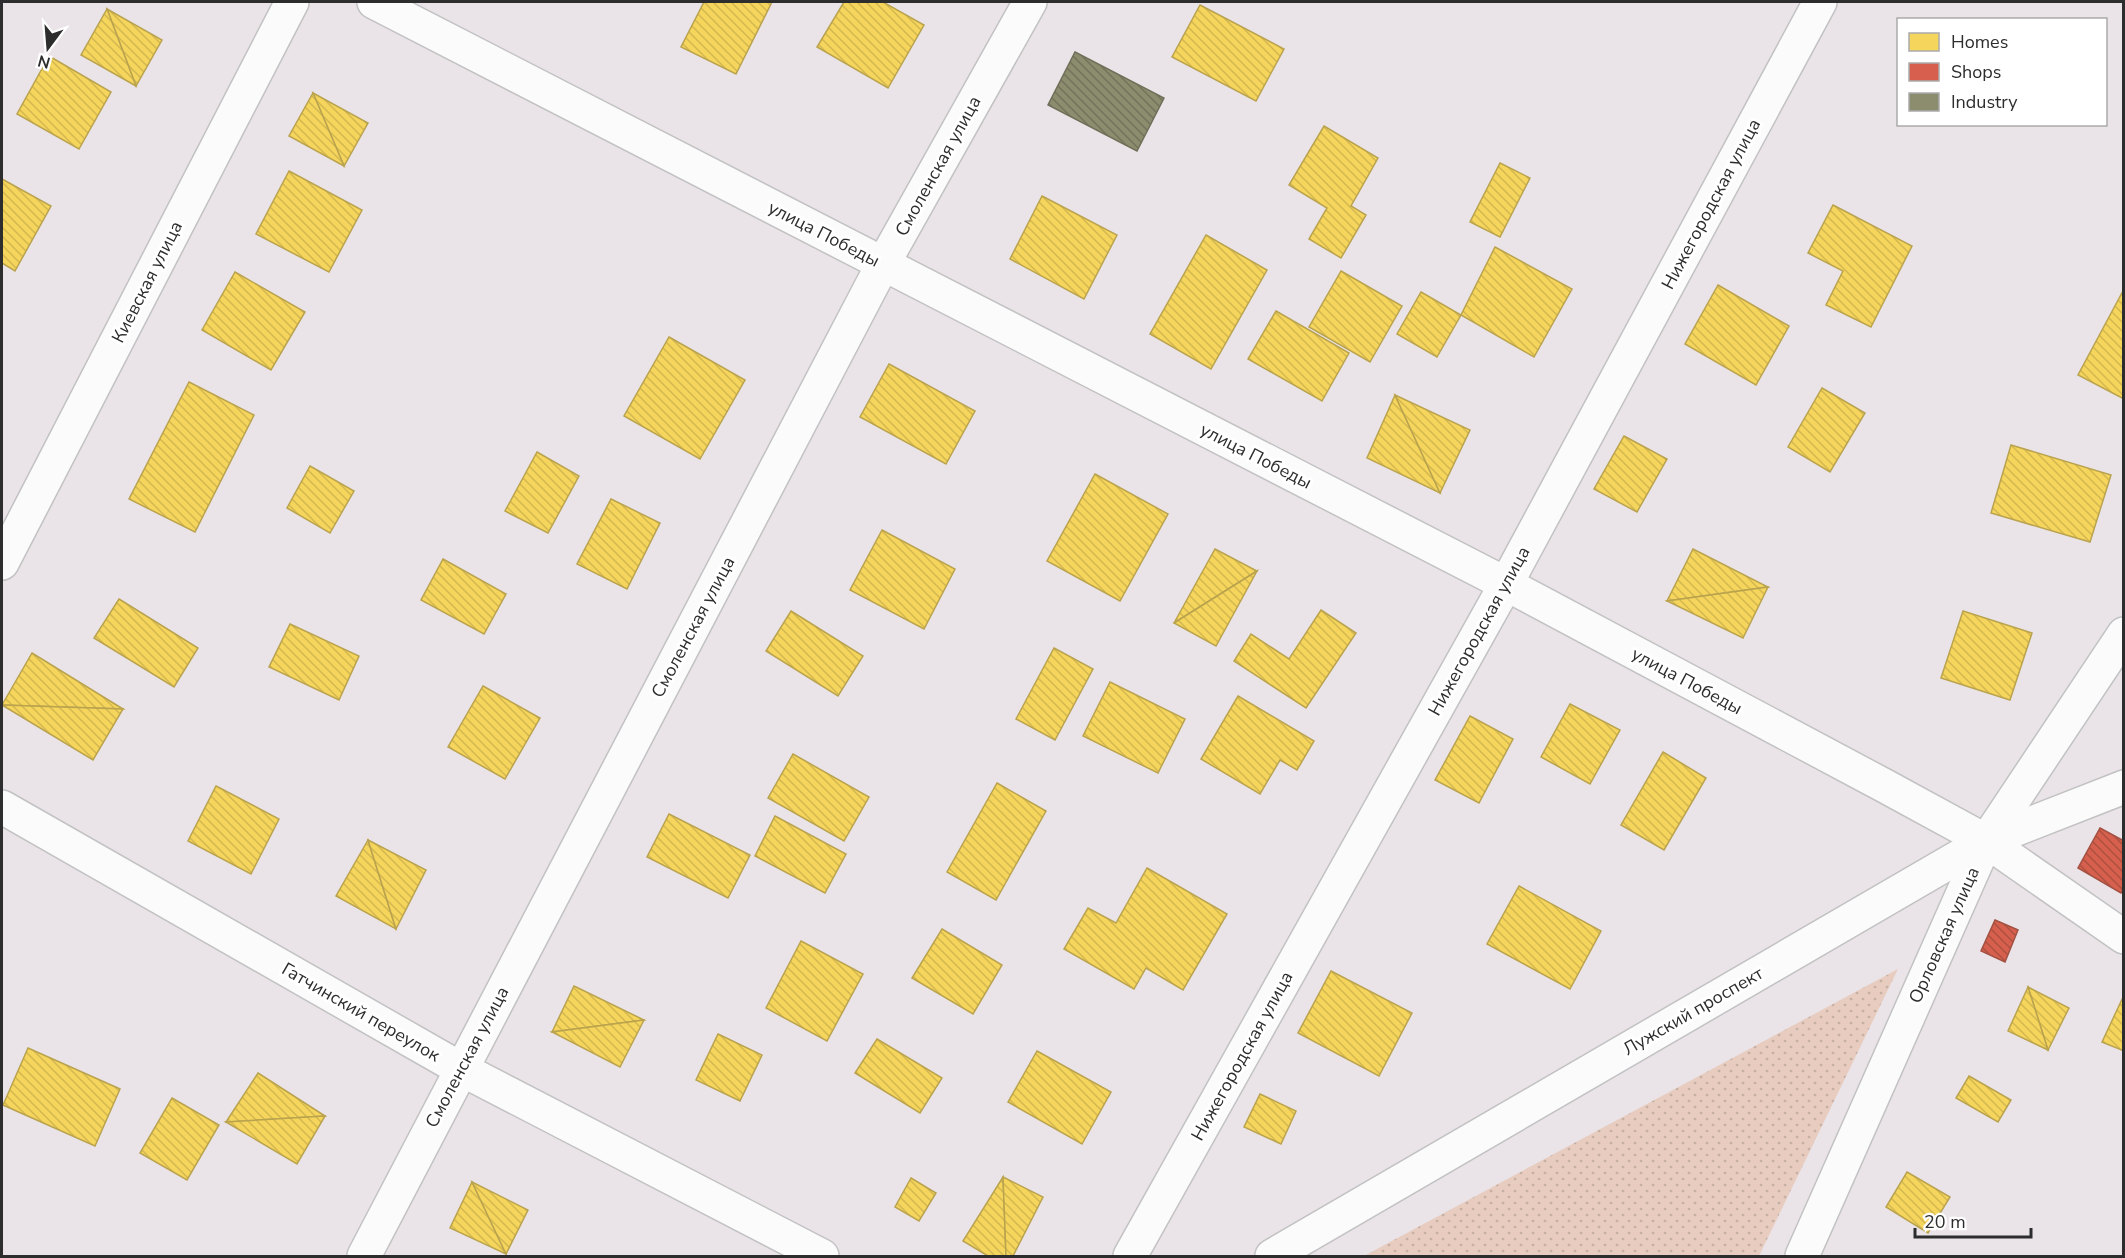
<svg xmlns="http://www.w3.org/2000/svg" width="2125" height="1258" viewBox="0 0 2125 1258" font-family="'Nunito Sans',sans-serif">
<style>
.park{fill:url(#park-dots)}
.homes{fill:url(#homes-back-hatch);stroke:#baa34e;stroke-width:1.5}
.shops{fill:url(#shops-back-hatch);stroke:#a35143;stroke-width:1.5}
.industry{fill:url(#industry-back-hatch);stroke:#70705a;stroke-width:1.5}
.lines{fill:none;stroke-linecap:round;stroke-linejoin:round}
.minor-casing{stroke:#c2c2c3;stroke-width:36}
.minor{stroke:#fcfbfc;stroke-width:33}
.labels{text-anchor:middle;stroke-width:6;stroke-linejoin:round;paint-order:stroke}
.street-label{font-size:18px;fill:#2d2d2d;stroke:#fff}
</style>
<defs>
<pattern id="park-dots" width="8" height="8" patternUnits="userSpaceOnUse" patternTransform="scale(1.5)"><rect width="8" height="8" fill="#e7ccbf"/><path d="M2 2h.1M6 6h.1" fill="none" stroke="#c6b0a4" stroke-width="1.8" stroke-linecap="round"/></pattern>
<pattern id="homes-back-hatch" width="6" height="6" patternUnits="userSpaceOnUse" patternTransform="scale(1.5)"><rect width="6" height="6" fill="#f6d55c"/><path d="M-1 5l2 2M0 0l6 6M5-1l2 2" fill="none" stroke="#d3b750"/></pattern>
<pattern id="shops-back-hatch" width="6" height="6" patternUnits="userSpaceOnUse" patternTransform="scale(1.5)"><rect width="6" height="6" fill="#d6604d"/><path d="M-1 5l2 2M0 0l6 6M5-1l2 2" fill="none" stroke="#ae5040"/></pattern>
<pattern id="industry-back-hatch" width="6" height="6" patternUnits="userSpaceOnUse" patternTransform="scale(1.5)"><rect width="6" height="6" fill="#8c8c6e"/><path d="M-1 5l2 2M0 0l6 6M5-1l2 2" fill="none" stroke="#73735b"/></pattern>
</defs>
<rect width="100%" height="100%" fill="#eae4e8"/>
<polygon class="park" points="1898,969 1759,1256 1364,1256"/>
<g class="homes">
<polygon points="704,2 772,2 736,74 681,47"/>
<polygon points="844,2 883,2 924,25 888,88 817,47"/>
<polygon points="1200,5 1284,49 1256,101 1172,57"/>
<polygon points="107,9 162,40 136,86"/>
<polygon points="107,9 136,86 81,55"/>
<polygon points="49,56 111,92 79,149 17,114"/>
<polygon points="313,93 368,123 344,166"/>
<polygon points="313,93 344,166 289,136"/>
<polygon points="1324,126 1378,158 1351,206 1366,215 1341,258 1309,239 1327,208 1289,185"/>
<polygon points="1500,163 1530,178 1500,237 1470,222"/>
<polygon points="289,171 362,210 329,272 256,234"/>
<polygon points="2,179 51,206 15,271 2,263"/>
<polygon points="1042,196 1117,235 1084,299 1010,259"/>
<polygon points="1833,205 1912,246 1871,327 1826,305 1843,271 1808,253"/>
<polygon points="1206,235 1267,270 1211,369 1150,334"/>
<polygon points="1495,247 1572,289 1534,357 1461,315"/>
<polygon points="1341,271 1402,306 1370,362 1309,327"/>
<polygon points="235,272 305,312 271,370 202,330"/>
<polygon points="1718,285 1789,326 1756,385 1685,344"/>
<polygon points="2124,289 2124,399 2078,375"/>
<polygon points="1421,292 1461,315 1437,357 1397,334"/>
<polygon points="1276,311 1349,353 1322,401 1248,359"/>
<polygon points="669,337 745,380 700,459 624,416"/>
<polygon points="889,364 975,411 946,464 860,417"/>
<polygon points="189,382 254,415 195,532 129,499"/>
<polygon points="1822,388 1865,413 1830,472 1788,447"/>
<polygon points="1395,395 1440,493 1367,458"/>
<polygon points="1395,395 1470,430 1440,493"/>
<polygon points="1624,436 1667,459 1637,512 1594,489"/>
<polygon points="2011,445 2111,475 2090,542 1991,513"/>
<polygon points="537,452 579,476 548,533 505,511"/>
<polygon points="310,466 354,491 330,533 287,508"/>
<polygon points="1095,474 1168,514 1120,601 1047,561"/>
<polygon points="611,499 660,523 627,589 577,564"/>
<polygon points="882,530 955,569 924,629 850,590"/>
<polygon points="1215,549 1257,571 1174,623"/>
<polygon points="1693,549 1768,587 1667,601"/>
<polygon points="443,559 506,594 484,634 421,600"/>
<polygon points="1257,571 1216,646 1174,623"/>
<polygon points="1768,587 1743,638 1667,601"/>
<polygon points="119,599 198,648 174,687 94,638"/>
<polygon points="1321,610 1356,633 1306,708 1234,661 1251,634 1289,659"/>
<polygon points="791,611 863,656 838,696 766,651"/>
<polygon points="1963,611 2032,633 2010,700 1941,678"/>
<polygon points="290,624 359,656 339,700 269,667"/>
<polygon points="1054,648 1093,669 1055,740 1016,719"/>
<polygon points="32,653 123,709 2,705"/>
<polygon points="1110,682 1185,719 1158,773 1083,736"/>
<polygon points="483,686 540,718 505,779 448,747"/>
<polygon points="1238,696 1314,741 1297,770 1280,760 1260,794 1201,759"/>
<polygon points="1570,704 1620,730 1590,784 1541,757"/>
<polygon points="2,705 123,709 93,760"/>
<polygon points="1470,716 1513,739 1479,803 1435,780"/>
<polygon points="1663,752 1706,778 1664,850 1621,825"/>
<polygon points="793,754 869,797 844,841 768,798"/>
<polygon points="997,783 1046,811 996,900 947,872"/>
<polygon points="216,786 279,819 251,874 188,841"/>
<polygon points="669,814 750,855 728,898 647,857"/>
<polygon points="775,816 846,854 825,893 755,856"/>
<polygon points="368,840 396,929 336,896"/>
<polygon points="368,840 426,870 396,929"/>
<polygon points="1147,868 1227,914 1183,990 1146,968 1134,989 1064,949 1088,908 1116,923"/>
<polygon points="1519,886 1601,931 1570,989 1487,944"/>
<polygon points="942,929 1002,965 973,1014 912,978"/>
<polygon points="801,941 863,974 827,1041 766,1008"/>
<polygon points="1331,971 1412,1013 1379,1076 1298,1033"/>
<polygon points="574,986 644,1020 552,1032"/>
<polygon points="2028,987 2069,1008 2048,1050"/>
<polygon points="2028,987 2048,1050 2008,1031"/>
<polygon points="2124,995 2124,1051 2102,1042"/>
<polygon points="644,1020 620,1067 552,1032"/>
<polygon points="718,1034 762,1055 740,1101 696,1080"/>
<polygon points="877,1039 942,1078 920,1113 855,1073"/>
<polygon points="28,1048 120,1089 95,1146 3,1105"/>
<polygon points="1037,1051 1111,1092 1082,1144 1008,1102"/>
<polygon points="258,1073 325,1116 226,1122"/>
<polygon points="1969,1076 2011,1100 1998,1122 1956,1098"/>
<polygon points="1260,1094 1296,1111 1281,1144 1244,1127"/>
<polygon points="172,1098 219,1125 187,1180 140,1153"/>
<polygon points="325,1116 297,1164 226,1122"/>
<polygon points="1907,1172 1950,1197 1928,1233 1886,1207"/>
<polygon points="1003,1177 1006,1256 988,1256 963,1241"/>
<polygon points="1003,1177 1043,1197 1013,1256 1006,1256"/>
<polygon points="911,1178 936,1193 919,1221 895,1207"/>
<polygon points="472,1182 506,1254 450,1228"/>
<polygon points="472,1182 528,1210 506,1254"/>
</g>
<g class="shops">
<polygon points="2100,828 2124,841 2124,889 2121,893 2078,868"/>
<polygon points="1995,920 2018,930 2005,962 1981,951"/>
</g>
<polygon class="industry" points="1075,52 1164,98 1137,151 1048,105"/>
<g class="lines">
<defs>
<g id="minor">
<polyline points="374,2 1506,584 1885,786 1986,841 2124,937"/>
<polyline points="2,563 292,2"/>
<polyline points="2,807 461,1069 822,1256"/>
<polyline points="364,1256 883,264 1030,2"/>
<polyline points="1130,1256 1506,584 1820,2"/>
<polyline points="1272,1256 1986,841 2124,787"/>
<polyline points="1802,1256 1986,841 2124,634"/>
</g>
</defs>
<use href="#minor" class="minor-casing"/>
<use href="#minor" class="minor"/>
</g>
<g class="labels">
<g class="street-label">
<text transform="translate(938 166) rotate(-61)" y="6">Смоленская улица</text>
<text transform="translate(1711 204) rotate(-62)" y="6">Нижегородская улица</text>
<text transform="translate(824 234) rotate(27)" y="6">улица Победы</text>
<text transform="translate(147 282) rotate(-63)" y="6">Киевская улица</text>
<text transform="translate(1256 456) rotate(27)" y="6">улица Победы</text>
<text transform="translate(693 627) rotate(-62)" y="6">Смоленская улица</text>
<text transform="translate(1479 631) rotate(-61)" y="6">Нижегородская улица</text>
<text transform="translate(1687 681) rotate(28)" y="6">улица Победы</text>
<text transform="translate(1944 935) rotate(-66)" y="6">Орловская улица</text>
<text transform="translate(1693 1011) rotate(-30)" y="6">Лужский проспект</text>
<text transform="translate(361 1012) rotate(30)" y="6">Гатчинский переулок</text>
<text transform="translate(1242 1056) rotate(-61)" y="6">Нижегородская улица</text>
<text transform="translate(467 1057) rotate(-62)" y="6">Смоленская улица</text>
</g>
</g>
<rect width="2125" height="1258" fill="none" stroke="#2d2d2d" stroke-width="6"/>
<rect x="1897" y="18" width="210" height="108" fill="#ffffff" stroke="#ababab" stroke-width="1.5"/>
<rect x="1909" y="33" width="30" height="18" fill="#f6d55c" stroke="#ababab" stroke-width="1.5"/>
<text x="1951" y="48" font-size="18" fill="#2d2d2d">Homes</text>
<rect x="1909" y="63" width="30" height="18" fill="#d6604d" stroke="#ababab" stroke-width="1.5"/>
<text x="1951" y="78" font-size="18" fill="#2d2d2d">Shops</text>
<rect x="1909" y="93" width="30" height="18" fill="#8c8c6e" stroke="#ababab" stroke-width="1.5"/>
<text x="1951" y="108" font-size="18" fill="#2d2d2d">Industry</text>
<g transform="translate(48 48) rotate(196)" stroke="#ffffff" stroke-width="4.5" paint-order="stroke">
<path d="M0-4.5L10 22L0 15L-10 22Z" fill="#2d2d2d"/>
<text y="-9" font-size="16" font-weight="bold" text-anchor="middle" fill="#2d2d2d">N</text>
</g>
<path d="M1915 1228v9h116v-9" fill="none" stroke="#2d2d2d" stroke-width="3"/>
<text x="1924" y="1228" font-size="18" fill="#2d2d2d" stroke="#ffffff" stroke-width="4.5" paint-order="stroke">20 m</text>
</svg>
